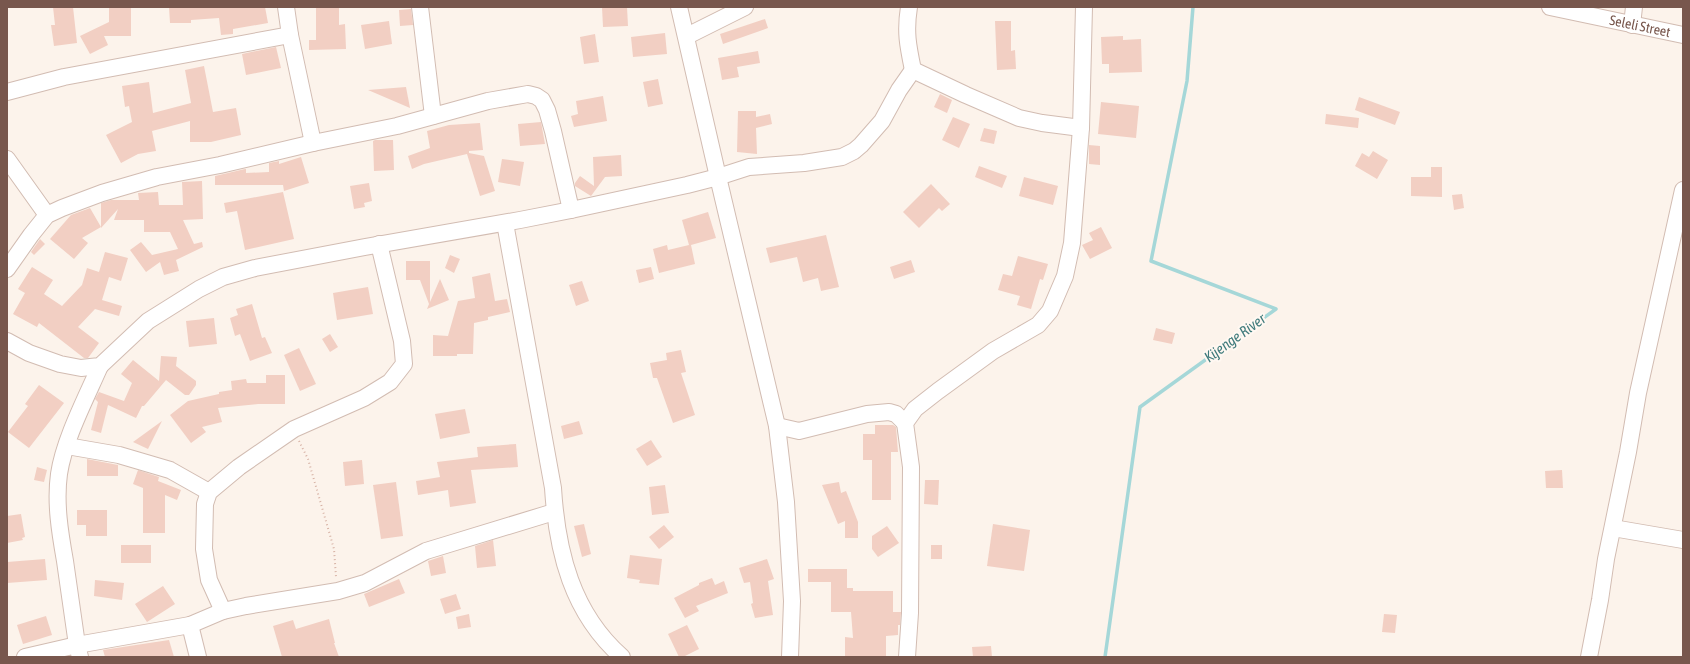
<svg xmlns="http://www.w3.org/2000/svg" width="1690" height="664" viewBox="0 0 1690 664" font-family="'Asap Condensed',sans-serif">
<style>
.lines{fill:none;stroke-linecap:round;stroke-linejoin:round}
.stream{stroke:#a5d7d8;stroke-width:3.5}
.building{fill:#f2cfc3}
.minor-casing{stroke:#d2bcb2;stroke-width:18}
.path{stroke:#d7b2a5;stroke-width:2;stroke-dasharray:1 3;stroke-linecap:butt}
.minor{stroke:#fff;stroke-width:16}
.labels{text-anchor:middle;stroke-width:4;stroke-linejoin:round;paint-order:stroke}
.street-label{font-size:14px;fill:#78574d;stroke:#fff8f2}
.water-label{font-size:15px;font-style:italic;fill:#407b7c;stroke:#fff8f2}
</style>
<rect width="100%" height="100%" fill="#fcf3eb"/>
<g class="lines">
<polyline class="stream" points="1105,657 1140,407 1276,309 1151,261 1187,81 1193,7"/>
</g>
<g class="building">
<polygon points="53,7 73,7 77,43 54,46 51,25 55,25"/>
<polygon points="109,7 131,7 131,36 104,36 108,45 90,54 80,36 109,22"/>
<polygon points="169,7 265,7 268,23 233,29 233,34 221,35 219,18 191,20 191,23 170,23"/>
<polygon points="316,7 339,7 339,25 345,24 346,49 309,50 309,40 316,40"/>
<polygon points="602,7 627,7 628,26 603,27"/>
<polygon points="411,9 413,25 400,26 399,10"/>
<polygon points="765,19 768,28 723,44 720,34"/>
<polygon points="389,21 392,44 365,49 361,25"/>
<polygon points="995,21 1011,21 1011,51 1015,50 1016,69 997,70"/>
<polygon points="665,33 667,54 633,57 631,37"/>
<polygon points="595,34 599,62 584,64 580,37"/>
<polygon points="1123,36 1123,40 1141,39 1142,72 1109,73 1109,64 1102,64 1101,37"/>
<polygon points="276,47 281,68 246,75 242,54"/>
<polygon points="758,51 760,63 737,67 739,77 722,80 718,58"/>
<polygon points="204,66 213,112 236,108 241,135 211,142 190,142 190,121 152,131 156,151 138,154 121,163 106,135 132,122 129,106 125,107 122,86 149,82 153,113 191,103 185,70"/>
<polygon points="658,79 663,104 648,107 643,82"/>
<polygon points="406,87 410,108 368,90"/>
<polygon points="940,94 952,100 947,113 934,107"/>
<polygon points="603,96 607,121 574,127 571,116 578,114 576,101"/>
<polygon points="1359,97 1400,112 1395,125 1355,110"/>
<polygon points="1101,102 1139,106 1136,138 1098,134"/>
<polygon points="738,111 756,111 756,117 770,114 772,124 756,128 757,154 737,152"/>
<polygon points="1326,114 1359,118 1358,128 1325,124"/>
<polygon points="953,117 970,124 959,148 942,140"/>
<polygon points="541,122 545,144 520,146 518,124"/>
<polygon points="480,123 483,150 469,151 469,153 484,156 495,191 480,196 467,154 424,164 412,169 408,156 430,148 427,131 449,125"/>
<polygon points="984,128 997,131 994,144 980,141"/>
<polygon points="375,140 393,140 394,170 374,171 373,141"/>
<polygon points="1089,145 1100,146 1100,165 1089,164"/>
<polygon points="1373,151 1388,160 1377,179 1355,166 1362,153 1369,157"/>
<polygon points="621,155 622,176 605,177 591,196 575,186 575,183 580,176 594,186 593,157"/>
<polygon points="301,157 309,183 284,191 283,185 215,185 215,176 245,169 246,169 246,173 269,172 269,163 279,161 279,164"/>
<polygon points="502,159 524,162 520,186 498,182"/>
<polygon points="979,166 1007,176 1002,188 975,177"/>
<polygon points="1431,167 1442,167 1442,197 1411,196 1411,177 1431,177"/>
<polygon points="1024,177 1058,186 1053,205 1019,196"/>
<polygon points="202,181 203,219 183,220 194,244 202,242 203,247 176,260 179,271 164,275 160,262 146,272 130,250 141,242 152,255 178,249 170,232 144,232 144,220 114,220 118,209 101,228 101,203 111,200 139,200 138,193 158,192 159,205 183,205 182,182"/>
<polygon points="369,183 372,201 364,203 365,207 354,209 350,186"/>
<polygon points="931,184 950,204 942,211 939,208 919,228 903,212"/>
<polygon points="283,192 294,239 245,250 237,211 226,213 224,203"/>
<polygon points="1462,194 1464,208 1454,210 1452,195"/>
<polygon points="90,208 101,227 82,238 88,243 74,259 50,239 71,215"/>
<polygon points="708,212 716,238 691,245 695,264 659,273 653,249 667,245 668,250 689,245 682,220"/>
<polygon points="1101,227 1112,248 1090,259 1082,245 1093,240 1089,233"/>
<polygon points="826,235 839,287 821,291 818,278 803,282 797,257 770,263 766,248"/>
<polygon points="40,239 45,244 34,255 31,252"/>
<polygon points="105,252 128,258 121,281 109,277 102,300 122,306 119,316 95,309 78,327 99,343 88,358 84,358 39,323 37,327 13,314 25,293 18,289 32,267 53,280 44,294 62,306 82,285 87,268 99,272"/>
<polygon points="450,255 460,259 454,273 445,268"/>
<polygon points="1018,256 1048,264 1043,280 1040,279 1031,309 1017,305 1020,296 998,290 1003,274 1012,276"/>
<polygon points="911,260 915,272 894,279 890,267"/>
<polygon points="406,261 430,261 430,302 440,279 449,300 427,309 429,304 420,280 406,280"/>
<polygon points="651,267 654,279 639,283 636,270"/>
<polygon points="490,273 495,301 507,299 510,312 488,317 488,320 474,323 473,354 457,354 457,356 433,356 433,335 448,336 458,301 475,298 472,277"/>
<polygon points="582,281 589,301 576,306 569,285"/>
<polygon points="368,287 373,314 337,320 333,293"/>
<polygon points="252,304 262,338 265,337 272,353 250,361 240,334 235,336 230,318 238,315 236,309"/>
<polygon points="214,318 217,344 189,347 186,321"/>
<polygon points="1156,328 1175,333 1172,344 1153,340"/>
<polygon points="330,334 338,347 330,352 322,339"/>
<polygon points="299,348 316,384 300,391 284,355"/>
<polygon points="681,350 686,372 681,373 695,415 673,423 657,378 653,378 650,363 667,360 666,353"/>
<polygon points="161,356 177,357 176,366 196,381 196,385 189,395 185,395 166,380 144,406 142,406 136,418 108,405 101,433 91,430 98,402 95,399 99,392 124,401 132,383 121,374 133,360 159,381"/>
<polygon points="266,375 285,375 285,404 258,404 218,408 222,422 202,427 206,432 191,443 170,415 188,401 219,394 219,392 232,390 231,381 246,379 247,383 266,383"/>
<polygon points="39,385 64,403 29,448 8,432 28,406 25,404"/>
<polygon points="465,409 470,433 440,439 435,414"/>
<polygon points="162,421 148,449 133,442"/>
<polygon points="579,421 583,434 564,439 561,426"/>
<polygon points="875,425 893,425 896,427 898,452 891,452 891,500 872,500 872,460 863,460 863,434 875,434"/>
<polygon points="651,440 662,457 647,466 636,449"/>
<polygon points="516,444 518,467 471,470 476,503 450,507 448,490 418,495 416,481 440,477 437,462 478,457 477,447"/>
<polygon points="87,459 118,465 118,476 87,476"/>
<polygon points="362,460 364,484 345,486 343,462"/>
<polygon points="37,467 47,470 44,482 34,480"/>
<polygon points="138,470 159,477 158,481 181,490 177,500 165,495 165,533 143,533 143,488 133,484"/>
<polygon points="1562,470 1563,488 1546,488 1545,471"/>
<polygon points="925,480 939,480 938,505 924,504"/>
<polygon points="396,482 403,536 381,539 373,485"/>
<polygon points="839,482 841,493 846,491 858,522 858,538 845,538 845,521 838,524 822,485"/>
<polygon points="665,485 669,513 652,515 649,487"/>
<polygon points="77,510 107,510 107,536 86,536 86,525 77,525"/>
<polygon points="21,514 25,537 22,538 23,540 7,543 7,516"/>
<polygon points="584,524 591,554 582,557 574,526"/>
<polygon points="993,524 1030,530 1024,571 987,566"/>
<polygon points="664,525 674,537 659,549 649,537"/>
<polygon points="887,526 899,543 878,557 872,549 872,536"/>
<polygon points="493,540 496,566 477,568 475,546"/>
<rect x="121" y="545" width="30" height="18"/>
<rect x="931" y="545" width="11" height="14"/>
<polygon points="630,555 662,559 659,585 639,583 640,580 627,578"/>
<polygon points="443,556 446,573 431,576 428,561"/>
<polygon points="45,559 47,580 7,583 7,562"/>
<polygon points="767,559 774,579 768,581 773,615 755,618 751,604 753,603 750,582 744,583 739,568"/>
<polygon points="808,569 847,569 847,588 853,588 853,591 893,591 893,612 901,612 900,625 898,625 898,635 886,636 886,657 845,657 845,637 853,638 851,612 831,612 831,582 808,582"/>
<polygon points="712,578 715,585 724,581 728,593 696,606 699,611 685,618 674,598 699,585 699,583"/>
<polygon points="399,579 405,593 369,607 364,594"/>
<polygon points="95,580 124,583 122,600 94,596"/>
<polygon points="163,586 175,604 147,622 135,604"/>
<polygon points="456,594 461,609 445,614 440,599"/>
<polygon points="469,614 471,627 458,629 456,617"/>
<polygon points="1384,614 1397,615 1395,633 1382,632"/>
<polygon points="46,616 52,635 23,644 17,625"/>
<polygon points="329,619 335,643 334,643 339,657 282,657 273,626 293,620 296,629"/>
<polygon points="687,625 699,649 683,657 679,657 668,634"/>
<polygon points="169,640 174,657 105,657 103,650"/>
<polygon points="991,646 992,657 973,657 972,647"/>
</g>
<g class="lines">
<defs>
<g id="minor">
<polyline points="286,7 290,35 313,143"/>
<polyline points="420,7 433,116"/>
<polyline points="679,7 718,177 777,426 786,502 792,601 790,657"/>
<path d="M 909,7 C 905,32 908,46 913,70 L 966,95 L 1019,118 L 1042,123 L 1081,128"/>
<path id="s1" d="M 1550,7 L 1683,35"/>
<polyline points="1632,25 1634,7"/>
<polyline points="687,36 745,7"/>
<polyline points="7,92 64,77 290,35"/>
<polyline points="7,159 47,215"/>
<path d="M 505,223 L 553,488 C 557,552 572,613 622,657"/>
<polyline points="7,269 31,235 47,215 62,208 102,193 157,177 220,165 313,143 397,126 488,101 528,94 536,96 542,100 547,110 553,131 571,210"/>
<polyline points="7,341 29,353 60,364 81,368 100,366 148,321 199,289 223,277 255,268 365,247 520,220 571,210 687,185 718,177 749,167 804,163 842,157 854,151 861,145 882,121 899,90 913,70"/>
<polyline points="777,426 799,431 867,414 889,412 896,414 905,423"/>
<polyline points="67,446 119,455 170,470 209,492"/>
<polyline points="1613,528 1683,540"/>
<polyline points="223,611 209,580 204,549 205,504 209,492 239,467 294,429 364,398 390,382 404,364 402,341 379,244"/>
<polyline points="190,625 198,657"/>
<polyline points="25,657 77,645 190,625 223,611 246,606 338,591 365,583 426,551 554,512"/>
<path d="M 80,657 L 77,645 C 73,617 69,589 65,561 C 60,533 55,503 59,474 C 64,440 86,398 100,366"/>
<polyline points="907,657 910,613 911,467 905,423 915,409 938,391 993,351 1038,325 1050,311 1065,276 1072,243 1081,128 1084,7"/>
<polyline points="1589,657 1600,600 1606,559 1628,452 1638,393 1683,190"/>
</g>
</defs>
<use href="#minor" class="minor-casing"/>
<polyline class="path" points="299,441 308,459 334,549 336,577"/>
<use href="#minor" class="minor"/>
</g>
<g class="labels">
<g class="street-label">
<text dy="5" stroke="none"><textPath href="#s1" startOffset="92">Seleli Street</textPath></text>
</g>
<g class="water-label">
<text transform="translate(1235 338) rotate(-36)" y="5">Kijenge River</text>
</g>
</g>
<rect width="1690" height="664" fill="none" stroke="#78574d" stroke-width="16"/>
</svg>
